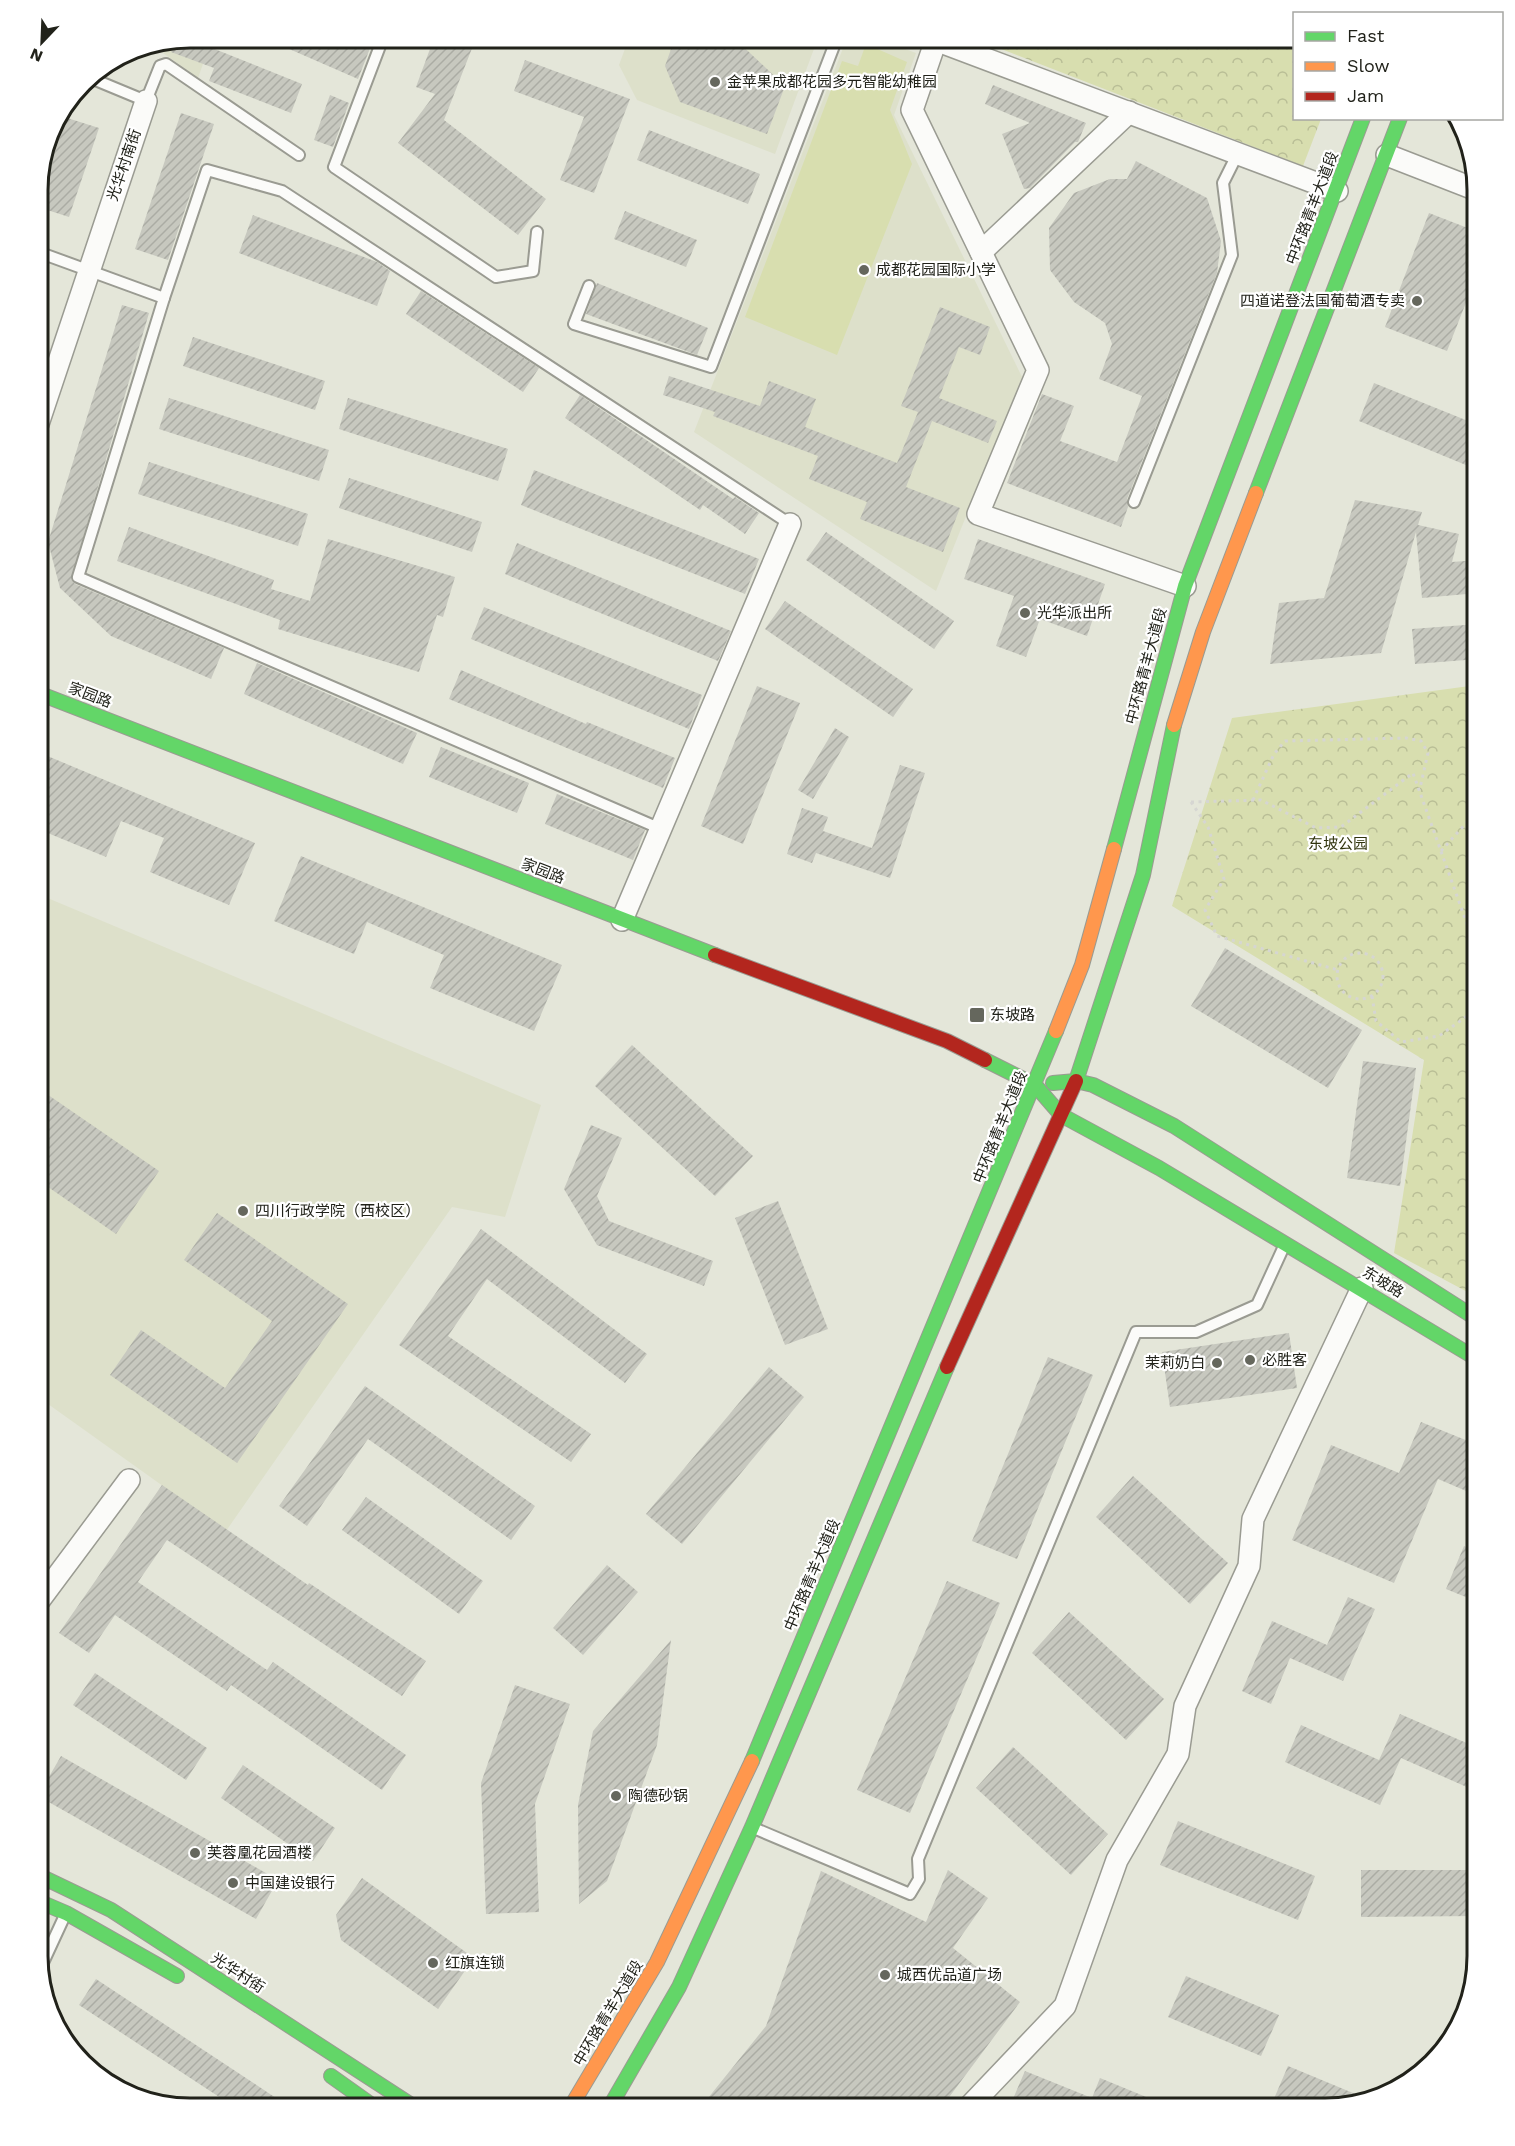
<svg xmlns="http://www.w3.org/2000/svg" width="1515" height="2146" viewBox="0 0 1515 2146" font-family="'Work Sans','Noto Sans SC',sans-serif">
<style>
.built{fill:#dde0ca}
.green{fill:#d8deaf}
.park{fill:url(#park-crowns)}
.building{fill:url(#building-hatch)}
.lines{fill:none;stroke-linecap:round;stroke-linejoin:round}
.lane-casing{stroke:#9a9b92;stroke-width:14}
.street-casing{stroke:#9a9b92;stroke-width:24}
.fast-casing{stroke:#9a9b92;stroke-width:16}
.slow-casing{stroke:#9a9b92;stroke-width:16}
.jam-casing{stroke:#9a9b92;stroke-width:16}
.path{stroke:#d6d6d2;stroke-width:3;stroke-dasharray:3 4.5;stroke-linecap:butt}
.lane{stroke:#fbfbf9;stroke-width:10}
.street{stroke:#fbfbf9;stroke-width:21}
.fast{stroke:#63d668;stroke-width:14}
.slow{stroke:#ff974d;stroke-width:14}
.jam{stroke:#b3261e;stroke-width:14}
.poi-dot{fill:#65675d;stroke:#fff;stroke-width:2}
.labels{text-anchor:middle;stroke-width:4.5;stroke-linejoin:round;paint-order:stroke}
.poi-label{font-size:15px;fill:#21221a;stroke:#fff;text-anchor:start}
.street-label{font-size:15px;fill:#21221a;stroke:#fff}
.park-label{font-size:15px;fill:#31340d;stroke:#fff}
.rim{fill:none;stroke:#21221a;stroke-width:3}
</style>
<defs>
<pattern id="park-crowns" width="20" height="18" patternUnits="userSpaceOnUse" patternTransform="scale(1.5)"><rect width="20" height="18" fill="#d8deaf"/><path d="M2 6a3 3 0 1 1 6 0M12 15a3 3 0 1 1 6 0" fill="none" stroke="#b9be96"/></pattern>
<pattern id="building-hatch" width="6" height="6" patternUnits="userSpaceOnUse" patternTransform="scale(1.5)"><rect width="6" height="6" fill="#c7c8bf"/><path d="M-1 1l2-2M0 6l6-6M5 7l2-2" fill="none" stroke="#abaca4"/></pattern>
</defs>
<rect width="100%" height="100%" fill="#e4e6d9"/>
<g class="built">
<polygon points="190,38 212,38 198,78 152,45"/>
<polygon points="629,38 818,38 775,154 637,100 619,65"/>
<polygon points="847,38 875,38 916,53 894,115 1022,377 936,591 694,432"/>
<polygon points="38,894 541,1105 505,1217 452,1207 226,1531 48,1404 38,1404"/>
</g>
<polygon class="green" points="866,44 907,62 890,110 912,164 837,355 745,317 842,61 858,66"/>
<g class="park">
<polygon points="973,38 1294,38 1294,118 1321,119 1303,166"/>
<polygon points="1477,685 1477,1297 1394,1253 1424,1060 1172,906 1232,718"/>
</g>
<g class="building">
<polygon points="190,38 204,38 202,44 302,84 291,113 209,81 214,68 171,52 176,40"/>
<polygon points="264,38 374,38 358,79"/>
<polygon points="434,38 476,38 444,120 546,199 518,235 398,143 435,94 416,87"/>
<polygon points="675,38 734,38 785,86 767,134 680,102 665,66"/>
<polygon points="525,60 630,99 594,193 560,180 584,117 514,91"/>
<polygon points="993,85 1086,123 1078,142 1075,142 1030,188 1024,189 1002,134 1030,123 985,104"/>
<polygon points="330,95 349,103 333,147 314,140"/>
<polygon points="181,113 214,124 168,260 135,249"/>
<polygon points="64,117 99,128 69,217 38,207 38,195"/>
<polygon points="649,130 760,174 748,204 637,160"/>
<polygon points="1136,161 1207,198 1221,241 1217,273 1127,499 1128,507 1121,527 1007,483 1042,394 1074,406 1060,441 1117,462 1142,396 1099,379 1112,344 1105,323 1074,302 1050,270 1049,228 1074,193 1110,179 1127,179"/>
<polygon points="625,211 697,240 686,267 614,239"/>
<polygon points="1429,213 1478,232 1478,272 1447,351 1385,327"/>
<polygon points="253,215 377,262 390,271 377,306 239,253"/>
<polygon points="597,283 708,328 697,355 586,314"/>
<polygon points="421,291 539,368 523,392 406,314"/>
<polygon points="122,305 149,313 71,579 75,584 224,648 211,679 111,636 60,588 48,542"/>
<polygon points="940,307 990,327 980,355 959,347 939,398 997,421 988,443 932,421 906,487 960,508 943,552 860,519 867,502 809,479 818,456 713,416 715,412 663,395 669,376 760,406 769,381 816,399 805,427 897,463 918,412 901,406"/>
<polygon points="193,337 325,381 315,410 183,366"/>
<polygon points="1374,383 1478,425 1478,470 1359,421"/>
<polygon points="580,395 733,499 735,497 759,513 745,534 703,505 700,510 565,418"/>
<polygon points="169,398 329,450 319,481 159,429"/>
<polygon points="348,398 508,449 498,481 339,429"/>
<polygon points="149,462 308,514 298,546 138,494"/>
<polygon points="534,470 759,559 745,594 521,505"/>
<polygon points="349,478 482,522 472,552 339,508"/>
<polygon points="1355,500 1422,512 1418,525 1459,534 1452,562 1478,560 1478,593 1422,598 1416,532 1381,653 1270,664 1279,603 1324,598"/>
<polygon points="129,527 274,580 271,589 310,601 328,539 455,577 443,617 437,615 419,672 278,629 280,620 117,561"/>
<polygon points="826,532 954,621 934,649 806,560"/>
<polygon points="978,539 1105,584 1087,636 1040,619 1026,657 996,646 1014,596 964,579"/>
<polygon points="517,543 731,631 718,661 505,574"/>
<polygon points="785,601 913,689 893,717 765,629"/>
<polygon points="484,607 702,695 689,729 471,639"/>
<polygon points="1478,624 1478,659 1415,664 1412,629"/>
<polygon points="257,663 417,733 403,764 244,694"/>
<polygon points="461,670 586,724 587,722 675,758 663,788 449,699"/>
<polygon points="757,686 800,703 743,844 701,826"/>
<polygon points="835,728 849,737 813,799 798,790"/>
<polygon points="441,747 529,783 517,813 429,777"/>
<polygon points="38,752 255,843 229,905 150,872 164,838 121,821 106,857 38,829"/>
<polygon points="900,765 925,773 890,878 816,853 812,863 787,854 802,808 828,817 823,831 872,848"/>
<polygon points="557,794 645,830 633,860 545,824"/>
<polygon points="301,856 562,965 534,1031 430,988 444,955 367,922 354,954 274,921"/>
<polygon points="1225,948 1362,1030 1328,1088 1191,1006"/>
<polygon points="632,1045 753,1156 715,1196 595,1086"/>
<polygon points="1363,1061 1416,1068 1400,1186 1347,1178"/>
<polygon points="38,1088 159,1171 116,1234 38,1180"/>
<polygon points="591,1125 622,1138 597,1196 609,1221 713,1261 704,1286 597,1245 564,1189"/>
<polygon points="778,1201 828,1329 785,1345 735,1218"/>
<polygon points="217,1213 348,1304 237,1463 110,1375 141,1330 225,1388 272,1321 184,1260"/>
<polygon points="481,1229 647,1354 625,1383 487,1279 448,1336 591,1434 571,1462 399,1345"/>
<polygon points="1289,1333 1297,1388 1170,1407 1162,1352"/>
<polygon points="1048,1357 1093,1375 1017,1559 972,1541"/>
<polygon points="769,1367 804,1397 682,1544 646,1514"/>
<polygon points="365,1386 535,1506 511,1540 368,1439 307,1526 279,1506"/>
<polygon points="1421,1422 1478,1445 1478,1496 1438,1479 1394,1583 1292,1540 1331,1445 1399,1473"/>
<polygon points="1133,1476 1228,1563 1190,1604 1096,1517"/>
<polygon points="162,1485 308,1585 309,1583 426,1661 402,1696 167,1540 138,1582 267,1670 273,1662 406,1755 382,1790 231,1685 227,1691 115,1615 89,1653 59,1633"/>
<polygon points="366,1497 483,1581 459,1614 342,1530"/>
<polygon points="1464,1546 1478,1552 1478,1602 1446,1589"/>
<polygon points="607,1565 638,1592 583,1655 553,1628"/>
<polygon points="947,1581 1000,1603 910,1813 857,1790"/>
<polygon points="1348,1597 1375,1609 1343,1681 1290,1658 1271,1704 1242,1691 1272,1621 1327,1645"/>
<polygon points="1069,1612 1164,1699 1126,1740 1032,1653"/>
<polygon points="671,1640 657,1745 607,1881 579,1904 578,1805 593,1731"/>
<polygon points="95,1673 207,1748 186,1780 73,1705"/>
<polygon points="515,1685 570,1704 535,1804 539,1912 486,1914 481,1783"/>
<polygon points="1400,1714 1478,1748 1478,1792 1401,1758 1380,1805 1285,1762 1301,1725 1379,1760"/>
<polygon points="1013,1747 1108,1834 1071,1875 976,1788"/>
<polygon points="61,1756 278,1880 256,1919 38,1796"/>
<polygon points="243,1765 335,1828 313,1861 221,1798"/>
<polygon points="1178,1821 1315,1876 1298,1920 1160,1865"/>
<polygon points="948,1870 988,1898 953,1948 1020,2002 941,2108 700,2108 766,2026 821,1871 926,1922"/>
<polygon points="1361,1870 1478,1870 1478,1916 1361,1917"/>
<polygon points="362,1878 474,1958 438,2009 341,1940 336,1915"/>
<polygon points="1186,1976 1279,2015 1261,2056 1168,2017"/>
<polygon points="96,1979 255,2084 291,2108 236,2108 79,2005"/>
<polygon points="1288,2066 1365,2098 1325,2108 1270,2108"/>
<polygon points="1025,2071 1092,2098 1100,2078 1173,2108 1009,2108"/>
</g>
<g class="lines">
<defs>
<g id="lane">
<polyline points="383,38 334,167 496,277 533,271 537,232"/>
<polyline points="88,77 146,101 160,66 166,64 299,155"/>
<polyline points="38,252 164,298 78,577 661,829"/>
<polyline points="589,286 574,324 711,367 837,38"/>
<polyline points="164,298 207,170 282,191 790,524"/>
<polyline points="1134,502 1232,255 1223,183 1238,153"/>
<polyline points="756,1829 910,1894 919,1879 918,1859 1136,1332 1196,1332 1257,1305 1285,1244"/>
<polyline points="41,1967 66,1913"/>
</g>
<g id="street">
<polyline points="930,38 1337,191"/>
<polyline points="936,40 912,110 1038,370 978,514 1185,586"/>
<polyline points="1387,155 1477,190"/>
<polyline points="981,252 1129,112"/>
<polyline points="38,424 146,101"/>
<polyline points="622,920 790,524"/>
<polyline points="38,1602 129,1480"/>
<polyline points="968,2108 1065,2006 1117,1860 1178,1754 1185,1706 1249,1566 1253,1519 1362,1288"/>
</g>
<g id="fast">
<polyline points="1256,493 1400,118"/>
<polyline points="38,693 715,955"/>
<polyline points="1114,849 1185,586 1363,118"/>
<polyline points="985,1060 1035,1085 1061,1115 1159,1168 1477,1359"/>
<polyline points="1076,1081 1143,875 1174,725"/>
<polyline points="1053,1083 1076,1081 1093,1085 1174,1126 1477,1319"/>
<polyline points="752,1761 1056,1031"/>
<polyline points="38,1875 111,1910 416,2108"/>
<polyline points="38,1901 66,1913 177,1976"/>
<polyline points="331,2076 376,2108"/>
<polyline points="609,2108 679,1987 752,1827 947,1367"/>
</g>
<g id="slow">
<polyline points="1174,725 1203,632 1256,493"/>
<polyline points="1056,1031 1082,965 1114,849"/>
<polyline points="570,2108 657,1962 752,1761"/>
</g>
<g id="jam">
<polyline points="715,955 947,1041 985,1060"/>
<polyline points="947,1367 1076,1081"/>
</g>
</defs>
<use href="#lane" class="lane-casing"/>
<use href="#street" class="street-casing"/>
<use href="#fast" class="fast-casing"/>
<use href="#slow" class="slow-casing"/>
<use href="#jam" class="jam-casing"/>
<g class="path">
<polyline points="1253,800 1274,754 1285,741 1406,738 1421,741 1428,753 1420,788"/>
<polyline points="1191,802 1261,800 1316,828 1341,827 1413,773 1477,952"/>
<polyline points="1191,802 1208,827 1224,879 1205,910 1217,936 1338,970"/>
<polyline points="1441,851 1477,811"/>
<circle cx="1360" cy="976" r="23"/>
<polyline points="1372,996 1376,1021 1401,1042 1439,1036 1477,1009"/>
</g>
<use href="#lane" class="lane"/>
<use href="#street" class="street"/>
<use href="#fast" class="fast"/>
<use href="#slow" class="slow"/>
<use href="#jam" class="jam"/>
</g>
<g class="poi-dot">
<circle cx="715" cy="82" r="6"/>
<circle cx="864" cy="270" r="6"/>
<circle cx="1417" cy="301" r="6"/>
<circle cx="1025" cy="613" r="6"/>
<rect x="969" y="1007" width="16" height="16" rx="3"/>
<circle cx="243" cy="1211" r="6"/>
<circle cx="1250" cy="1360" r="6"/>
<circle cx="1217" cy="1363" r="6"/>
<circle cx="616" cy="1796" r="6"/>
<circle cx="195" cy="1853" r="6"/>
<circle cx="233" cy="1883" r="6"/>
<circle cx="433" cy="1963" r="6"/>
<circle cx="885" cy="1975" r="6"/>
</g>
<g class="labels">
<g class="poi-label">
<text x="727" y="87">金苹果成都花园多元智能幼稚园</text>
<text x="876" y="275">成都花园国际小学</text>
<text x="1405" y="306" text-anchor="end">四道诺登法国葡萄酒专卖</text>
<text x="1037" y="618">光华派出所</text>
<text x="990" y="1020">东坡路</text>
<text x="255" y="1216">四川行政学院（西校区）</text>
<text x="1262" y="1365">必胜客</text>
<text x="1205" y="1368" text-anchor="end">茉莉奶白</text>
<text x="628" y="1801">陶德砂锅</text>
<text x="207" y="1858">芙蓉凰花园酒楼</text>
<text x="245" y="1888">中国建设银行</text>
<text x="445" y="1968">红旗连锁</text>
<text x="897" y="1980">城西优品道广场</text>
</g>
<g class="street-label">
<text transform="translate(124 165) rotate(-71)" y="5">光华村南街</text>
<text transform="translate(1312 208) rotate(-69)" y="5">中环路青羊大道段</text>
<text transform="translate(1146 666) rotate(-75)" y="5">中环路青羊大道段</text>
<text transform="translate(90 695) rotate(21)" y="5">家园路</text>
<text transform="translate(543 871) rotate(21)" y="5">家园路</text>
<text transform="translate(1000 1127) rotate(-68)" y="5">中环路青羊大道段</text>
<text transform="translate(1383 1282) rotate(31)" y="5">东坡路</text>
<text transform="translate(812 1575) rotate(-67)" y="5">中环路青羊大道段</text>
<text transform="translate(238 1973) rotate(33)" y="5">光华村街</text>
<text transform="translate(608 2013) rotate(-59)" y="5">中环路青羊大道段</text>
</g>
<g class="park-label">
<text x="1338" y="849">东坡公园</text>
</g>
</g>
<path d="M0 0H1515V2146H0ZM190 48H1325A142 142 0 0 1 1467 190V1956A142 142 0 0 1 1325 2098H190A142 142 0 0 1 48 1956V190A142 142 0 0 1 190 48Z" fill="#fff" fill-rule="evenodd"/>
<path class="rim" d="M190 48H1325A142 142 0 0 1 1467 190V1956A142 142 0 0 1 1325 2098H190A142 142 0 0 1 48 1956V190A142 142 0 0 1 190 48Z"/>
<rect x="1293" y="12" width="210" height="108" fill="#ffffff" stroke="#a6a7a3" stroke-width="1.5"/>
<rect x="1305" y="32" width="30" height="9" fill="#63d668" stroke="#a6a7a3" stroke-width="1.5"/>
<text x="1347" y="42" font-size="18" fill="#21221a">Fast</text>
<rect x="1305" y="62" width="30" height="9" fill="#ff974d" stroke="#a6a7a3" stroke-width="1.5"/>
<text x="1347" y="72" font-size="18" fill="#21221a">Slow</text>
<rect x="1305" y="92" width="30" height="9" fill="#b3261e" stroke="#a6a7a3" stroke-width="1.5"/>
<text x="1347" y="102" font-size="18" fill="#21221a">Jam</text>
<g transform="translate(42 42) rotate(203)" stroke="#ffffff" stroke-width="4.5" paint-order="stroke">
<path d="M0-4.5L10 22L0 15L-10 22Z" fill="#21221a"/>
<text y="-9" font-size="16" font-weight="bold" text-anchor="middle" fill="#21221a">N</text>
</g>
</svg>
